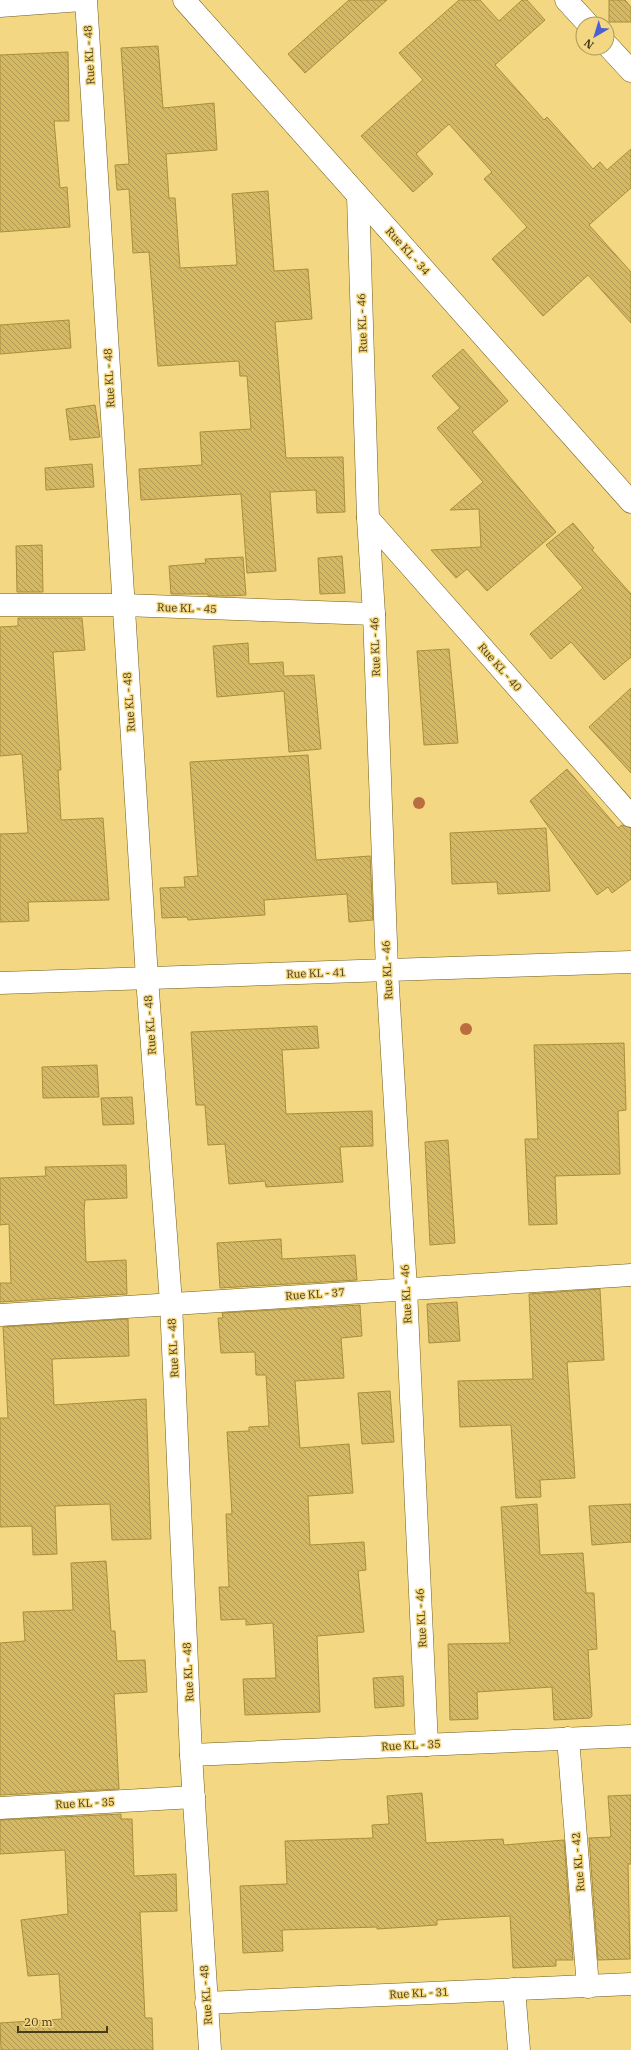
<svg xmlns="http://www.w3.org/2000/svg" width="631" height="2050" viewBox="0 0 631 2050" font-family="'IBM Plex Serif',serif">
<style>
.building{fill:url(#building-back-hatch);stroke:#aa8e39}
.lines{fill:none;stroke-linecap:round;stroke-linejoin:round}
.minor-casing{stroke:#705c1a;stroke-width:23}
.minor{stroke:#fff;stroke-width:22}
.tree{fill:#ba6d3e}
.labels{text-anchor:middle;stroke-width:3;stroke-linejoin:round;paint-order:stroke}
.street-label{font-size:11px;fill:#473b18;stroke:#f3d783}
</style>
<defs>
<pattern id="building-back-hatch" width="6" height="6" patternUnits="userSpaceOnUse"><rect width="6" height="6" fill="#d4b864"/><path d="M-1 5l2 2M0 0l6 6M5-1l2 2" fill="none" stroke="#ae9751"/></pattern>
</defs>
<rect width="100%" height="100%" fill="#f3d783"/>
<g class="building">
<polygon points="349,0 387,0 305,73 288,54"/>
<polygon points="459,0 480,0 499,21 522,0 527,0 545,20 495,65 496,66 544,120 547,117 593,169 600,162 607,170 631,149 631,188 589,225 631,272 631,323 588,275 543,316 492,259 527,227 484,179 492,172 449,124 416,154 433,174 413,192 361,136 423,80 399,53"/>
<polygon points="609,0 625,0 631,7 631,22 609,22"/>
<polygon points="158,46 163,108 214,103 217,150 166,154 169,198 175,198 180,268 237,265 232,194 268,191 274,271 308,269 312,319 275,322 286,458 343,457 345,512 317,513 316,490 270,492 276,571 247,573 241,494 141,500 139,469 202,465 200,432 251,429 247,376 240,376 239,361 158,366 149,252 133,253 129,189 117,190 115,165 129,164 121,48"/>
<polygon points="68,52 69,121 54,121 60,188 67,187 70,227 0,232 0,55"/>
<polygon points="69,320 71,348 0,354 0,325"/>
<polygon points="463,349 508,401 472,432 556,532 487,591 467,569 456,578 431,550 481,547 479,509 450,510 483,482 437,428 460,408 432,376"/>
<polygon points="95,405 100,437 70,440 66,409"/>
<polygon points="92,464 94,487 46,490 45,468"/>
<polygon points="573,523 594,548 592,550 631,594 631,657 604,680 571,642 551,659 530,634 583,588 546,545"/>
<polygon points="42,545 43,592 17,592 16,546"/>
<polygon points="342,556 345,593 320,594 318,558"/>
<polygon points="243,557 246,595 226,596 208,596 208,594 171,594 169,566 206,563 205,559"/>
<polygon points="18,618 82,618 85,650 53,652 61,770 58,770 61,820 103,818 109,900 28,902 29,921 0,922 0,834 28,833 22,754 0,756 0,627 18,626"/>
<polygon points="248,643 249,664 283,662 284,676 314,675 321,749 289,752 284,691 217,697 213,646"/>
<polygon points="449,649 458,743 424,745 417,651"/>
<polygon points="631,688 631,773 589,727"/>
<polygon points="308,755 316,860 370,856 373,920 349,922 347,894 264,900 265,915 188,920 187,917 162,918 160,888 185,887 184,877 198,876 190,762"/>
<polygon points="567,769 618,828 622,825 631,828 631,879 612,893 608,887 597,895 530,801"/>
<polygon points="546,828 550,891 498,894 497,882 452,884 450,833"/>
<polygon points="317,1026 319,1048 282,1050 286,1114 372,1111 373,1146 340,1147 343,1182 266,1187 265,1181 229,1184 225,1144 208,1145 205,1105 196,1105 191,1032"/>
<polygon points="624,1043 626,1110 618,1111 620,1174 555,1176 557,1224 529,1225 525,1139 538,1139 534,1045"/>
<polygon points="97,1065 99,1097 43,1098 42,1067"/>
<polygon points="132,1097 134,1124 103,1125 101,1098"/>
<polygon points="448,1140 455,1243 430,1245 425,1142"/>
<polygon points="126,1165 127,1198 85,1200 84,1211 86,1262 126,1260 127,1294 0,1302 0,1283 11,1283 9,1224 0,1225 0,1178 46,1176 45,1167"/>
<polygon points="281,1239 282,1259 355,1255 357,1280 220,1288 217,1243"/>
<polygon points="600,1289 604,1360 567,1362 575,1478 540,1480 541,1497 516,1498 511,1425 460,1427 458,1381 533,1379 529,1294"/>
<polygon points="457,1302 460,1341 429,1343 427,1304"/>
<polygon points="360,1305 362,1336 341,1338 344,1378 295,1381 300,1448 349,1444 353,1493 308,1496 310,1545 364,1542 366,1570 358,1571 364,1632 317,1636 320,1712 245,1715 243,1679 276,1678 273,1623 246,1625 246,1619 221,1620 219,1587 229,1587 226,1514 232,1514 227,1432 249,1431 249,1427 269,1426 266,1375 256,1375 255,1352 221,1353 218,1318 223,1318 222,1313"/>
<polygon points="128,1319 129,1356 52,1359 54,1405 146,1399 151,1539 112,1540 110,1504 55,1506 57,1554 33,1555 32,1526 0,1527 0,1418 8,1418 3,1327"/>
<polygon points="390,1391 394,1442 362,1444 358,1393"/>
<polygon points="537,1504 540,1555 583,1553 586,1593 594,1593 597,1649 588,1650 592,1716 590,1718 554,1720 552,1687 477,1692 478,1719 450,1720 448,1644 510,1643 501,1507"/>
<polygon points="631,1504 631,1542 592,1545 589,1506"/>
<polygon points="106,1561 111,1631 115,1631 117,1661 145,1660 147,1692 114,1694 119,1789 0,1795 0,1643 25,1641 23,1612 73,1610 71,1563"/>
<polygon points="403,1676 404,1706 375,1708 373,1678"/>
<polygon points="422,1793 426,1843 503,1839 504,1845 564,1840 573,1960 556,1960 556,1966 513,1968 510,1916 437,1920 437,1925 377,1929 377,1927 282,1930 283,1951 243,1953 240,1886 287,1884 285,1841 373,1838 372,1825 389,1824 387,1796"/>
<polygon points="631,1795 631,1864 628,1864 630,1959 598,1960 589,1838 611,1837 608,1796"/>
<polygon points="121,1814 121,1819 132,1819 134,1876 176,1874 177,1911 140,1912 145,2018 152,2018 153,2050 1,2050 0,2023 62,2019 59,1974 28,1976 21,1920 68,1914 65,1850 0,1854 0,1820"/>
</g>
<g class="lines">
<defs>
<g id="minor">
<polyline points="86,0 147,978 171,1303 191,1755 210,2050"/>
<polyline points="184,0 631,502"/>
<polyline points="566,0 588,24"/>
<polyline points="0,6 82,0"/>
<polyline points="607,45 631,71"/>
<polyline points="358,196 368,518 374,614 387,970 406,1289 427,1745"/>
<polyline points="368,518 631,816"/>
<polyline points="0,605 123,605 374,614"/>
<polyline points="0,983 631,962"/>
<polyline points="0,1315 631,1275"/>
<polyline points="568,1738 588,1987"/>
<polyline points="191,1755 631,1736"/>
<polyline points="0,1808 194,1797"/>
<polyline points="514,1989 519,2050"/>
<polyline points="206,2003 631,1984"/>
</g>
</defs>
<use href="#minor" class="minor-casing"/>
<use href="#minor" class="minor"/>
</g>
<g class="tree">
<circle cx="419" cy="803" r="6"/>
<circle cx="466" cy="1029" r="6"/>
</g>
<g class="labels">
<g class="street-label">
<text transform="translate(89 55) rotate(-93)" y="4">Rue KL - 48</text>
<text transform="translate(408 251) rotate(48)" y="4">Rue KL - 34</text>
<text transform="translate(362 323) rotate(-92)" y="4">Rue KL - 46</text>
<text transform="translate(109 378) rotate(-93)" y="4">Rue KL - 48</text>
<text transform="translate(187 608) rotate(2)" y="4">Rue KL - 45</text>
<text transform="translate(375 647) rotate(-92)" y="4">Rue KL - 46</text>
<text transform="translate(500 667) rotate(49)" y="4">Rue KL - 40</text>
<text transform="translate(129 702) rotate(-94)" y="4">Rue KL - 48</text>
<text transform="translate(387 970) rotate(-93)" y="4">Rue KL - 46</text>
<text transform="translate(316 973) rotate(-2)" y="4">Rue KL - 41</text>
<text transform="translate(150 1025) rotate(-94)" y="4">Rue KL - 48</text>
<text transform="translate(315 1294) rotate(-4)" y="4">Rue KL - 37</text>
<text transform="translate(406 1294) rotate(-93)" y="4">Rue KL - 46</text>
<text transform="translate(173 1348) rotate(-93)" y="4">Rue KL - 48</text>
<text transform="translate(421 1618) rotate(-93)" y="4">Rue KL - 46</text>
<text transform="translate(188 1672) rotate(-93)" y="4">Rue KL - 48</text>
<text transform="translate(411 1745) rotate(-3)" y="4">Rue KL - 35</text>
<text transform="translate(85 1803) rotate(-3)" y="4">Rue KL - 35</text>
<text transform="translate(578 1862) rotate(-95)" y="4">Rue KL - 42</text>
<text transform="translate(419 1993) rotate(-3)" y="4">Rue KL - 31</text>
<text transform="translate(206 1995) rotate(-94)" y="4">Rue KL - 48</text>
</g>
</g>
<g transform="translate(595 36) rotate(218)"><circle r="19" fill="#f3d783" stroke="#ae9958"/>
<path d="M0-3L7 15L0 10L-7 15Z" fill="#4a60d4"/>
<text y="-6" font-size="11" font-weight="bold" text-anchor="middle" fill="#473b18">N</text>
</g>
<path d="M18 2026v6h89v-6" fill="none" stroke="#473b18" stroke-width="2"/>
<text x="24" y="2026" font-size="12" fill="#473b18" stroke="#f3d783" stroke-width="3" paint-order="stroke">20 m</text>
</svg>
